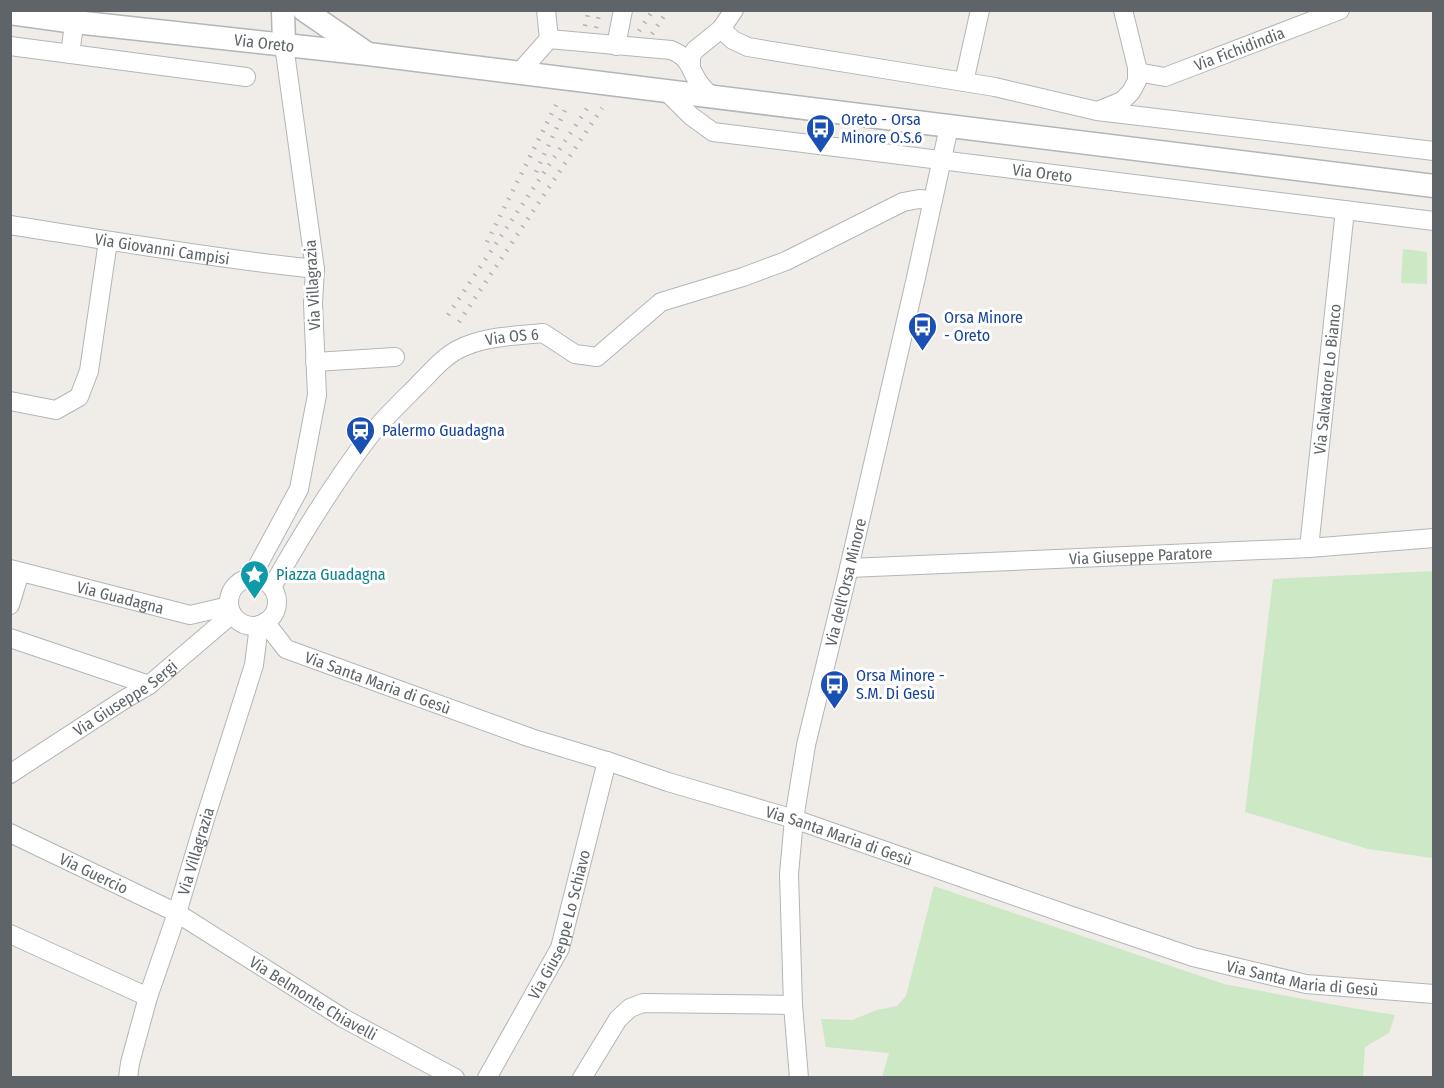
<svg xmlns="http://www.w3.org/2000/svg" width="1444" height="1088" viewBox="0 0 1444 1088" font-family="'Fira Sans Condensed',sans-serif">
<style>
.green{fill:#cde8c4}
.lines{fill:none;stroke-linecap:round;stroke-linejoin:round}
.minor-casing{stroke:#b2b6b9;stroke-width:20}
.tertiary-casing{stroke:#b2b6b9;stroke-width:25}
.minor{stroke:#fff;stroke-width:18}
.tertiary{stroke:#fff;stroke-width:22}
.rail{stroke:#b3b4b5;stroke-width:4.5;stroke-dasharray:1.5 8;stroke-linecap:butt}
.labels{text-anchor:middle;stroke-width:6;stroke-linejoin:round;paint-order:stroke}
.street-label{font-size:16px;fill:#5e6467;stroke:#fff}
.transit-label{font-size:16px;fill:#164399;stroke:#fff;text-anchor:start}
.culture-label{font-size:16px;fill:#0d838f;stroke:#fff;text-anchor:start}
</style>
<rect width="100%" height="100%" fill="#f0ece7"/>
<g class="green">
<polygon points="1403,249 1427,252 1427,284 1401,283"/>
<polygon points="1433,571 1433,858 1368,849 1245,812 1273,579"/>
<polygon points="934,886 1224,984 1352,1008 1395,1015 1389,1033 1365,1047 1363,1077 882,1077 889,1053 826,1047 821,1019 852,1020 877,1010 897,1006 906,996"/>
</g>
<g class="lines">
<defs>
<g id="minor">
<polyline points="546,10 549,39"/>
<polyline points="721,29 733,40 748,47 964,82 995,87 1097,111 1434,151"/>
<polyline points="10,46 246,77"/>
<polyline points="616,46 623,10"/>
<polyline points="70,54 76,10"/>
<polyline points="691,67 691,56 695,50 721,29 734,10"/>
<path id="s1" d="M 1137,72 L 1165,77 L 1340,10"/>
<path d="M 518,74 L 549,39 L 671,50 C 688,57 688,64 696,78 C 700,86 706,91 712,97"/>
<polyline points="964,82 980,10"/>
<path id="s2" d="M 667,92 L 691,116 L 713,132 L 1434,221"/>
<polyline points="1100,110 1122,101 1131,92 1137,81 1137,67 1123,10"/>
<path id="s3" d="M 10,225 C 112,241 213,258 315,269"/>
<polyline points="315,362 395,357"/>
<polyline points="10,401 56,410 79,397 89,371 108,241"/>
<path id="s4" d="M 1309,548 L 1345,210"/>
<path id="s5" d="M 849,568 L 1309,548 L 1434,538"/>
<path id="s6" d="M 10,569 L 190,615 L 229,606"/>
<polyline points="251,578 299,489 317,395 313,303 315,269 284,45"/>
<circle cx="253" cy="602" r="24"/>
<path id="s7" d="M 272,587 C 301,536 332,485 368,438 C 383,419 401,402 418,385 C 431,372 443,357 459,349 C 484,336 515,336 543,333 L 575,354 L 597,357 L 661,302 L 743,277 L 786,261 L 903,202 L 919,199 L 933,200"/>
<polyline points="10,605 20,572"/>
<path id="s8" d="M 265,622 L 286,649 L 531,738 L 607,761 L 668,782 L 794,819 L 1069,915 L 1193,957 L 1306,984 L 1434,994"/>
<polyline points="10,638 149,685"/>
<path id="s9" d="M 10,774 L 125,699 L 149,685 L 232,614"/>
<path id="s10" d="M 10,833 L 177,913 L 343,1018 L 455,1078"/>
<polyline points="10,934 148,997"/>
<path id="s11" d="M 128,1078 L 130,1063 L 148,997 L 177,913 L 205,819 L 254,665 L 259,625"/>
<path id="s12" d="M 487,1078 L 560,948 L 607,761"/>
<polyline points="582,1078 618,1019 630,1008 643,1003 793,1005"/>
<path id="s13" d="M 799,1078 L 793,1005 L 789,874 L 794,819 L 806,745 L 849,568 L 915,282 L 949,127"/>
</g>
<g id="tertiary">
<polyline points="283,10 284,45"/>
<polyline points="304,10 365,52"/>
<path id="s14" d="M 10,13 L 75,22 L 368,54 L 1434,186"/>
</g>
</defs>
<use href="#minor" class="minor-casing"/>
<use href="#tertiary" class="tertiary-casing"/>
<use href="#minor" class="minor"/>
<use href="#tertiary" class="tertiary"/>
<g class="rail">
<polyline points="585,26 589,10"/>
<polyline points="596,28 600,10"/>
<polyline points="639,31 653,10"/>
<polyline points="652,34 668,10"/>
<polyline points="536,172 568,104"/>
<polyline points="487,242 557,103"/>
<polyline points="448,315 588,107"/>
<polyline points="459,322 602,108"/>
</g>
</g>
<defs>
<symbol id="bus-pin" viewBox="-11 -11 22 30"><path d="M0 17L-7.5 6A9.5 9.5 0 1 1 7.5 6Z" fill="#1a4fb4" stroke="#fff"/><path d="M-5-6H5V4H4V6H2V4H-2V6H-4V4H-5ZM-3.5-4V0h7V-4ZM-3.5 1.2v1.5H-2V1.2ZM2 1.2v1.5H3.5V1.2Z" fill="#fff"/></symbol>
<symbol id="station-pin" viewBox="-11 -11 22 30"><path d="M0 17L-7.5 6A9.5 9.5 0 1 1 7.5 6Z" fill="#1a4fb4" stroke="#fff"/><path d="M-3-6H3Q5-6 5-4V2Q5 4 3 4L4.5 6H3L1.5 4h-3L-3 6H-4.5L-3 4Q-5 4-5 2V-4Q-5-6-3-6ZM-3.5-4v3h7v-3ZM-3.5 1v1.5H-2V1ZM2 1v1.5H3.5V1Z" fill="#fff"/></symbol>
<symbol id="sight-pin" viewBox="-11 -11 22 30"><path d="M0 17L-7.5 6A9.5 9.5 0 1 1 7.5 6Z" fill="#0f9aa8" stroke="#fff"/><path d="M0-6L1.8-2.2L6-1.7L2.9 1.2L3.7 5.4L0 3.3L-3.7 5.4L-2.9 1.2L-6-1.7L-1.8-2.2Z" fill="#fff"/></symbol>
</defs>
<g fill-rule="evenodd">
<use href="#bus-pin" x="804" y="112" width="33" height="45"/>
<use href="#bus-pin" x="906" y="310" width="33" height="45"/>
<use href="#station-pin" x="344" y="414" width="33" height="45"/>
<use href="#sight-pin" x="238" y="558" width="33" height="45"/>
<use href="#bus-pin" x="818" y="668" width="33" height="45"/>
</g>
<g class="labels">
<g class="street-label">
<text dy="6" stroke="none"><textPath href="#s14" startOffset="256">Via Oreto</textPath></text>
<text dy="6" stroke="none"><textPath href="#s1" startOffset="108">Via Fichidindia</textPath></text>
<text dy="6" stroke="none"><textPath href="#s2" startOffset="393">Via Oreto</textPath></text>
<text dy="6" stroke="none"><textPath href="#s3" startOffset="154">Via Giovanni Campisi</textPath></text>
<text transform="translate(312 285) rotate(-93)" y="6">Via Villagrazia</text>
<text dy="6" stroke="none"><textPath href="#s7" startOffset="360">Via OS 6</textPath></text>
<text dy="6" stroke="none"><textPath href="#s4" startOffset="170">Via Salvatore Lo Bianco</textPath></text>
<text dy="6" stroke="none"><textPath href="#s5" startOffset="292">Via Giuseppe Paratore</textPath></text>
<text dy="6" stroke="none"><textPath href="#s13" startOffset="502">Via dell'Orsa Minore</textPath></text>
<text dy="6" stroke="none"><textPath href="#s6" startOffset="114">Via Guadagna</textPath></text>
<text dy="6" stroke="none"><textPath href="#s8" startOffset="132">Via Santa Maria di Gesù</textPath></text>
<text dy="6" stroke="none"><textPath href="#s9" startOffset="138">Via Giuseppe Sergi</textPath></text>
<text dy="6" stroke="none"><textPath href="#s8" startOffset="618">Via Santa Maria di Gesù</textPath></text>
<text dy="6" stroke="none"><textPath href="#s11" startOffset="237">Via Villagrazia</textPath></text>
<text dy="6" stroke="none"><textPath href="#s10" startOffset="93">Via Guercio</textPath></text>
<text dy="6" stroke="none"><textPath href="#s12" startOffset="171">Via Giuseppe Lo Schiavo</textPath></text>
<text dy="6" stroke="none"><textPath href="#s8" startOffset="1104">Via Santa Maria di Gesù</textPath></text>
<text dy="6" stroke="none"><textPath href="#s10" startOffset="346">Via Belmonte Chiavelli</textPath></text>
</g>
<g class="transit-label">
<text x="841" y="125">Oreto - Orsa<tspan x="841" dy="18">Minore O.S.6</tspan></text>
<text x="944" y="323">Orsa Minore<tspan x="944" dy="18">- Oreto</tspan></text>
<text x="382" y="436">Palermo Guadagna</text>
<text x="856" y="681">Orsa Minore -<tspan x="856" dy="18">S.M. Di Gesù</tspan></text>
</g>
<g class="culture-label">
<text x="276" y="580">Piazza Guadagna</text>
</g>
</g>
<rect width="1444" height="1088" fill="none" stroke="#5e6467" stroke-width="24"/>
</svg>
